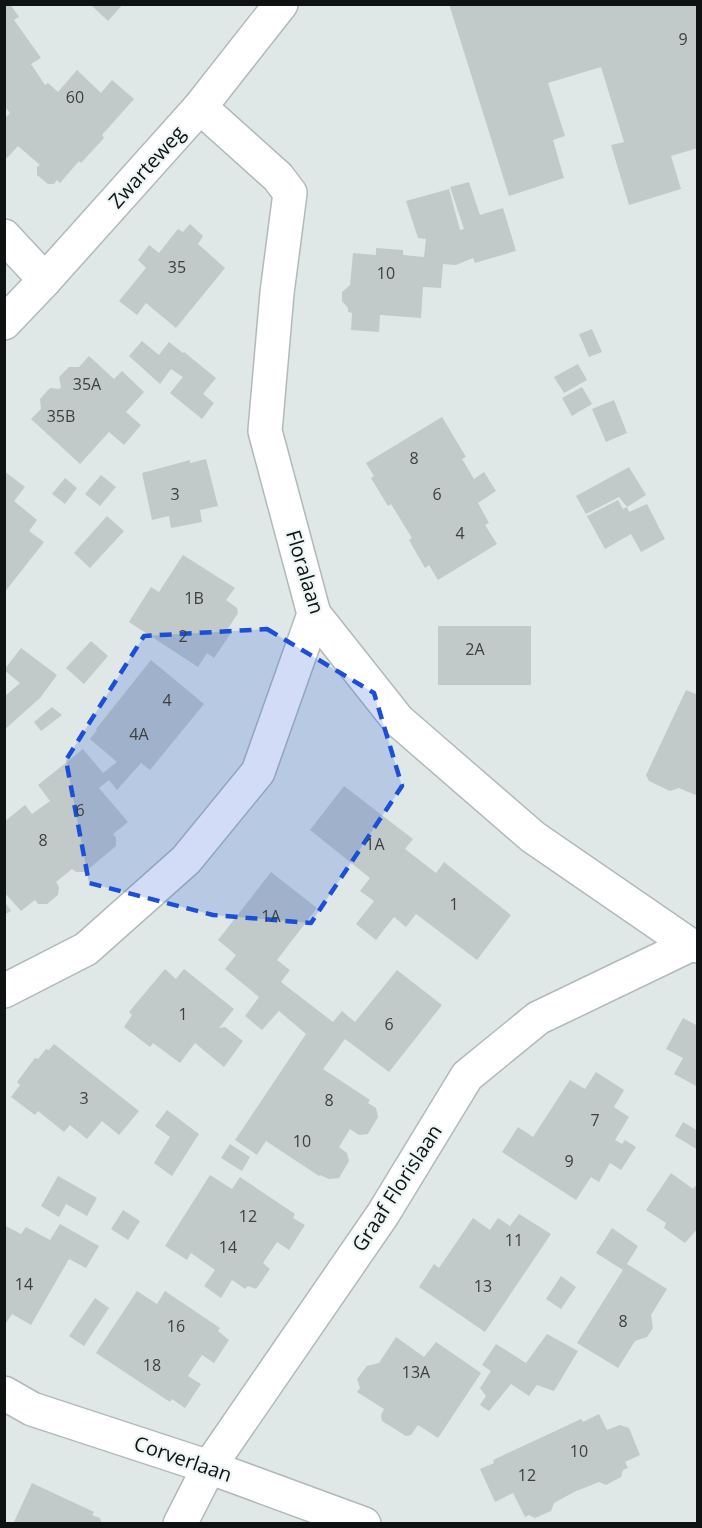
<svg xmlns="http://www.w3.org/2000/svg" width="702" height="1528" viewBox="0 0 702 1528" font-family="'Open Sans',sans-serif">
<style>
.building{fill:#c1cac9}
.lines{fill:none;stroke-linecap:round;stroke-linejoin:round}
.street-casing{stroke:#b1bab9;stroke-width:36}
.street{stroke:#fff;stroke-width:33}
.marked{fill:#1d4ed8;fill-opacity:0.2;stroke:#1d4ed8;stroke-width:4.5;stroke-dasharray:12 8;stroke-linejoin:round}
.labels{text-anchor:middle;stroke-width:4.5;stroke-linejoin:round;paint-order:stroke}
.number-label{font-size:16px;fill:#3c4040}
.street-label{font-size:20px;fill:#0f1212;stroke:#edf6f5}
</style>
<rect width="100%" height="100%" fill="#dfe8e7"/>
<g class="building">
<polygon points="4,4 10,4 19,17 14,20 41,58 31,64 45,85 48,83 58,92 77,70 101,93 112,80 134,99 102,135 104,138 81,163 79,161 60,183 57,180 54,184 48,184 37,175 37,167 40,165 18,146 7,158 4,155 4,119 10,113 4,106"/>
<polygon points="90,4 123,4 108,21"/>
<polygon points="449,4 698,4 698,148 671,156 681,189 629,205 611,145 624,142 601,67 548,83 565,136 553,140 564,178 509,196"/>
<polygon points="469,182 480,215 503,208 516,251 475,263 473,258 456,265 443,264 441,288 423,287 421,318 380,315 379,332 351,330 352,313 348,312 348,308 342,301 342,292 350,285 353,253 376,255 376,248 403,250 403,255 424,257 426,239 418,238 406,201 449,189 460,230 464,229 450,187"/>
<polygon points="190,224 203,236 198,244 225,268 176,328 146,303 137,315 119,301 146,268 138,260 149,245 159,253 178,229 183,232"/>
<polygon points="592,329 602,352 589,357 579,334"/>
<polygon points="142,341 159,355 169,342 183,353 184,352 216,378 203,394 214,403 202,419 170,393 183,377 171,369 160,384 129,356"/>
<polygon points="89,356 114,379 122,371 144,392 126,412 141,425 124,445 109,432 80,464 31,419 41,409 40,399 50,388 59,389 61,387 59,377 69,367 79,367"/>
<polygon points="578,364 587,380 564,393 554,377"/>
<polygon points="582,387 592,404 572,416 562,398"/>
<polygon points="614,400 627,433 606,442 592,409"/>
<polygon points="442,417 466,457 462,459 474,479 484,472 496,491 478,503 489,523 485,525 497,544 438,580 429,565 425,568 409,540 412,538 391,504 388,506 371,478 374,476 366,463"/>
<polygon points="206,459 218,506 200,510 202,522 171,528 169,516 152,520 142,473 190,460 190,463"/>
<polygon points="629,467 646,495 627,507 629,512 647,504 665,539 641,552 631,534 605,549 587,516 618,500 623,509 627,507 619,497 586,514 576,496"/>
<polygon points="4,471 25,487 14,501 37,520 29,531 44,542 4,593"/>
<polygon points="101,475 116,487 100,506 85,494"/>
<polygon points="65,478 77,488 65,504 52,494"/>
<polygon points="107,516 124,531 90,568 74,553"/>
<polygon points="183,555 235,588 226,600 237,608 238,613 227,630 231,633 214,658 207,653 198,667 129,622 151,587 159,592"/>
<rect x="438" y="626" width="93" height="59"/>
<polygon points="91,641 108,656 84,684 66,668"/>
<polygon points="21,648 57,675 40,698 4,730 4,697 20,683 4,670"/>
<polygon points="151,660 204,704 150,770 141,763 117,790 109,780 99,788 128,822 113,834 116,838 116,846 85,872 76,872 72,869 56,882 59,887 58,895 47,904 38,904 35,900 21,911 4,892 4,822 25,805 32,814 50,801 38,785 83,749 103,773 117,762 90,739 97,730 96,729"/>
<polygon points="686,690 698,695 698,796 679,788 670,791 649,781 646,775"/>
<polygon points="52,707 62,715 41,731 34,722"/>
<polygon points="344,786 413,839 405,849 436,873 444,862 511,915 477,960 416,914 406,927 394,917 376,940 356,924 374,901 360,891 370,878 310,830"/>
<polygon points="271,872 317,908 277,960 290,970 281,982 333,1022 342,1011 355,1022 397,970 442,1005 389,1072 345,1039 323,1069 370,1100 368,1103 376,1108 378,1117 368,1134 359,1135 350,1129 339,1147 347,1153 349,1161 339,1178 329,1179 320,1175 319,1176 266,1141 257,1155 235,1140 306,1034 279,1011 262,1030 245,1016 259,997 225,969 236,955 218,940"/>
<polygon points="4,901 11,911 4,915"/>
<polygon points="165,969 176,979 184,969 234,1009 219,1028 225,1027 243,1041 224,1067 195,1043 180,1063 153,1043 150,1047 124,1027 132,1015 129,1012"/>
<polygon points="683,1018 698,1026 698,1087 674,1074 683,1058 666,1049"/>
<polygon points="54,1044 139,1111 119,1135 102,1121 87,1139 70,1125 64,1132 38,1111 35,1115 11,1097 20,1085 17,1082 35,1058 38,1059 46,1049 49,1050"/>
<polygon points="596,1072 624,1090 614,1107 629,1117 615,1140 622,1144 625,1140 636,1147 621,1170 610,1163 599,1182 591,1177 576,1200 502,1152 518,1127 533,1137 570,1080 585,1089"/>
<polygon points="167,1110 199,1134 172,1176 154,1163 170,1137 155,1126"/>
<polygon points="683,1122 698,1131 698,1150 675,1136"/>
<polygon points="230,1144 250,1157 242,1171 221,1158"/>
<polygon points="671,1173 693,1189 698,1183 698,1228 685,1243 664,1228 666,1223 646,1210"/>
<polygon points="210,1175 232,1189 240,1177 295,1214 293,1218 305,1225 289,1250 277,1242 263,1263 270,1269 256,1289 248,1286 245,1289 232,1280 221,1298 204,1286 215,1270 191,1253 187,1260 165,1246"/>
<polygon points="58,1176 97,1198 87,1216 66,1204 59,1217 41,1206"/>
<polygon points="123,1210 140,1221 128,1240 111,1229"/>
<polygon points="519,1214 551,1234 485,1332 419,1287 434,1264 439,1268 473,1218 490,1230 498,1218 510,1226"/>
<polygon points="60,1224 99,1246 86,1268 69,1259 31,1325 12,1314 4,1326 4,1225 21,1234 26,1227 50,1240"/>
<polygon points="612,1228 638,1246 627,1264 667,1289 651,1315 653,1328 647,1337 635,1341 618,1368 577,1343 623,1270 596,1253"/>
<polygon points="561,1276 576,1287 561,1309 546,1299"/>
<polygon points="137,1291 157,1304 165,1291 220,1328 218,1331 229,1340 214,1363 202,1355 195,1365 188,1376 201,1384 185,1408 172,1399 170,1402 96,1353"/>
<polygon points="95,1298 109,1308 84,1346 69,1336"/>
<polygon points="547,1334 578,1351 554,1391 537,1385 529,1396 511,1384 489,1411 480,1405 486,1396 480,1388 491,1371 482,1365 496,1344 526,1363"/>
<polygon points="396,1337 424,1357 436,1342 481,1373 438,1438 418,1425 411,1435 406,1436 382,1421 381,1415 384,1409 357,1392 360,1388 357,1379 367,1366 379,1363"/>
<polygon points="599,1414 607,1430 620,1425 629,1428 640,1455 625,1462 628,1468 623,1470 621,1477 606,1485 599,1482 574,1492 554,1503 551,1511 535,1518 529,1515 525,1517 513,1493 495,1502 480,1469 494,1463 493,1460 581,1419 583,1422"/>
<polygon points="32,1483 94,1512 92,1515 100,1518 102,1524 13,1524"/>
</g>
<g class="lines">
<defs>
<g id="street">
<polyline points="200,107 278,177 290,193 277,293 265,431 314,614 398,720 533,837 690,945"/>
<polyline points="4,236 45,280"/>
<polyline points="4,323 45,280 200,107 281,4"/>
<polyline points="4,991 86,949 186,860 258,772 314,614"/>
<polyline points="4,1393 32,1409 209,1467 364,1524"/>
<polyline points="180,1524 209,1467 383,1214 467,1076 538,1018 690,945 698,946"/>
</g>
</defs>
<use href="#street" class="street-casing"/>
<use href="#street" class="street"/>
</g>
<path class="marked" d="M 267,629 L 374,693 L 402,786 L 311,923 L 213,915 L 89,883 L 66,760 L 144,636 Z"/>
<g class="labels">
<g class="number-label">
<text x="683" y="45">9</text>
<text x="75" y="103">60</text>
<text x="177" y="273">35</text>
<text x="386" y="279">10</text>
<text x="87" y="390">35A</text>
<text x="61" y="422">35B</text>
<text x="414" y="464">8</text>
<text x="175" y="500">3</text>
<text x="437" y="500">6</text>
<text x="460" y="539">4</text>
<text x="194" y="604">1B</text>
<text x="183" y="642">2</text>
<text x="475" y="655">2A</text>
<text x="167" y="706">4</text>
<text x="139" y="740">4A</text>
<text x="80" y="816">6</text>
<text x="43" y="846">8</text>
<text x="375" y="850">1A</text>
<text x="454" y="910">1</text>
<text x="271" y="922">1A</text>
<text x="183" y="1020">1</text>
<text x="389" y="1030">6</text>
<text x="84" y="1104">3</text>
<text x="329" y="1106">8</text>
<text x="595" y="1126">7</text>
<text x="302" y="1147">10</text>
<text x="569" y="1167">9</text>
<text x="248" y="1222">12</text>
<text x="514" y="1246">11</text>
<text x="228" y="1253">14</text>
<text x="24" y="1290">14</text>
<text x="483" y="1292">13</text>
<text x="623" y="1327">8</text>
<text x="176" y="1332">16</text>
<text x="152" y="1371">18</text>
<text x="416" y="1378">13A</text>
<text x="579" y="1457">10</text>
<text x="527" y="1481">12</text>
</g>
<g class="street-label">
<text transform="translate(147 167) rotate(-48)" y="7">Zwarteweg</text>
<text transform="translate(305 572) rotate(73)" y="7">Floralaan</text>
<text transform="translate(397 1188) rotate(-57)" y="7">Graaf Florislaan</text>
<text transform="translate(183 1459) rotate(19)" y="7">Corverlaan</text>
</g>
</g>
<rect width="702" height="1528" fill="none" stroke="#0f1212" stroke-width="12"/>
</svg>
